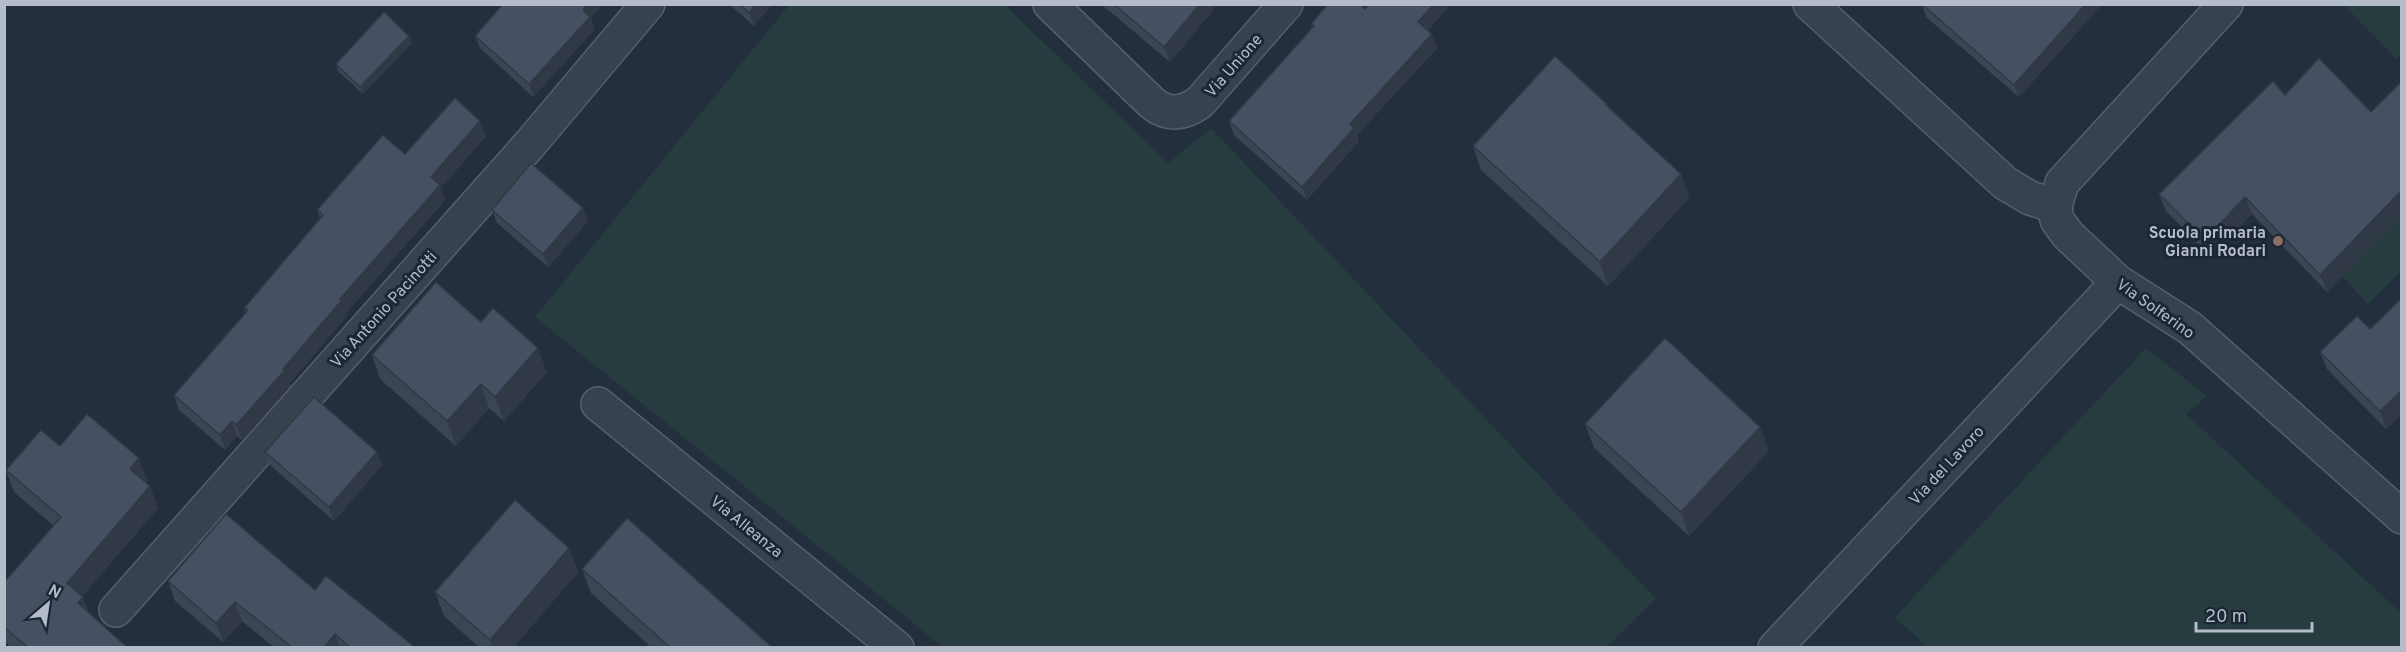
<svg xmlns="http://www.w3.org/2000/svg" width="2406" height="652" viewBox="0 0 2406 652" font-family="Overpass,sans-serif">
<style>
.green{fill:#263c3f}
.lines{fill:none;stroke-linecap:round;stroke-linejoin:round}
.minor-casing{stroke:#565f6c;stroke-width:36}
.minor{stroke:#38414e;stroke-width:33}
.wall{fill:#3b4654}
.shaded-wall{fill:#303945}
.building{fill:#455162;stroke:#303945;stroke-width:1.5}
.education-dot{fill:#8d6e63;stroke:#1d2633;stroke-width:2}
.labels{text-anchor:middle;stroke-width:6;stroke-linejoin:round;paint-order:stroke}
.street-label{font-size:16px;fill:#b4bcc9;stroke:#1d2633}
.poi-label{font-size:16px;font-weight:bold;fill:#b4bcc9;stroke:#1d2633;text-anchor:end}
</style>
<rect width="100%" height="100%" fill="#242f3e"/>
<g class="green">
<polygon points="789,5 1005,5 1168,163 1211,128 1656,599 1607,647 943,647 535,317"/>
<polygon points="2344,5 2401,5 2401,53 2396,59"/>
<polygon points="2401,214 2401,271 2368,304 2342,276"/>
<polygon points="2146,348 2207,396 2186,414 2401,613 2401,647 1927,647 1895,617"/>
</g>
<g class="lines">
<defs>
<g id="minor">
<path d="M 1050,4 L 1152,103 C 1168,116 1184,114 1200,102 L 1286,4"/>
<polyline points="1810,4 2005,183 2030,198 2055,206 2057,220 2068,235 2118,282 2190,328 2402,517"/>
<polyline points="2055,206 2062,183 2226,4"/>
<polyline points="598,404 897,648"/>
<polyline points="116,610 530,144 648,4"/>
<polyline points="1775,648 2118,282"/>
</g>
</defs>
<use href="#minor" class="minor-casing"/>
<use href="#minor" class="minor"/>
</g>
<g class="wall">
<polygon points="729,4 772,4 754,26"/>
<polygon points="1101,4 1213,4 1214,9 1170,62"/>
<polygon points="1369,4 1451,4 1428,30 1437,48 1357,135 1359,141 1307,200 1234,135 1229,121 1312,28 1311,24 1365,9"/>
<polygon points="1922,4 2102,4 2019,97 1926,17"/>
<polygon points="591,18 595,29 533,97 480,48 475,36"/>
<polygon points="409,36 412,43 363,94 338,71 336,64"/>
<polygon points="2402,81 2402,215 2327,292 2252,214 2211,257 2166,211 2159,194 2285,95 2371,112"/>
<polygon points="1607,104 1608,107 1681,174 1689,198 1608,286 1481,170 1473,146"/>
<polygon points="486,136 441,188 445,200 346,313 347,316 290,383 291,385 242,440 237,436 225,450 179,410 174,395 246,312 244,308 320,218 317,210 405,154"/>
<polygon points="492,210 588,221 548,267 497,223"/>
<polygon points="2402,298 2402,414 2386,429 2327,369 2320,352 2370,329"/>
<polygon points="481,322 547,372 504,421 489,408 456,446 380,379 372,355"/>
<polygon points="1585,424 1760,427 1769,451 1689,536 1594,448"/>
<polygon points="265,452 377,452 382,465 334,521 270,465"/>
<polygon points="6,470 147,480 145,482 158,508 82,596 89,613 128,648 12,648 4,641 4,577 7,579 54,526 14,492"/>
<polygon points="569,548 578,572 513,648 480,648 444,616 435,592"/>
<polygon points="582,569 773,648 652,648 591,593"/>
<polygon points="168,581 315,590 416,648 275,648 242,621 223,642 175,601"/>
</g>
<g class="shaded-wall">
<polygon points="588,4 603,4 591,18 595,29 533,97 529,84"/>
<polygon points="756,4 772,4 754,26 749,13"/>
<polygon points="1200,4 1213,4 1214,9 1170,62 1164,47"/>
<polygon points="1434,4 1451,4 1423,35 1418,22"/>
<polygon points="2086,4 2102,4 2019,97 2014,85"/>
<polygon points="1432,34 1437,48 1357,135 1359,141 1307,200 1302,187 1350,124"/>
<polygon points="409,36 412,43 363,94 360,87"/>
<polygon points="480,121 486,136 441,188 445,200 346,313 347,316 290,383 291,385 242,440 236,425 340,299 431,177"/>
<polygon points="1681,174 1689,198 1608,286 1600,262"/>
<polygon points="2400,192 2402,196 2402,215 2327,292 2320,275"/>
<polygon points="2245,197 2252,214 2211,257 2205,240"/>
<polygon points="583,208 588,221 548,267 543,254"/>
<polygon points="538,348 547,372 504,421 495,397"/>
<polygon points="481,384 489,408 456,446 447,421"/>
<polygon points="2402,390 2402,414 2386,429 2380,411"/>
<polygon points="232,421 237,436 225,450 220,435"/>
<polygon points="1760,427 1769,451 1689,536 1681,512"/>
<polygon points="377,452 382,465 334,521 329,507"/>
<polygon points="139,458 147,480 138,490 130,469"/>
<polygon points="150,486 158,508 75,605 67,583"/>
<polygon points="569,548 578,572 513,648 493,648 490,640"/>
<polygon points="83,597 91,619 78,603"/>
<polygon points="235,602 242,621 223,642 216,623"/>
<polygon points="335,634 340,648 324,648"/>
</g>
<g class="building">
<polygon points="503,4 588,4 583,10 590,17 529,84 475,36"/>
<polygon points="740,4 756,4 749,13"/>
<polygon points="1114,4 1200,4 1164,47"/>
<polygon points="1328,4 1359,4 1365,9 1369,4 1434,4 1418,22 1432,34 1350,124 1354,128 1302,187 1229,121 1314,26 1311,24"/>
<polygon points="1922,4 2086,4 2014,85"/>
<polygon points="384,12 409,36 360,87 336,64"/>
<polygon points="1555,56 1607,104 1606,105 1681,174 1600,262 1473,146"/>
<polygon points="2319,58 2371,112 2402,81 2402,194 2400,192 2320,275 2245,197 2205,240 2159,194 2273,81 2285,95"/>
<polygon points="455,98 480,121 431,177 440,185 340,299 342,300 283,369 285,370 236,425 232,421 220,435 174,395 248,310 244,308 323,215 317,210 383,135 405,154"/>
<polygon points="531,163 583,208 543,254 492,210"/>
<polygon points="436,282 481,322 493,308 538,348 495,397 481,384 447,421 372,355"/>
<polygon points="2402,298 2402,390 2380,411 2320,352 2357,316 2370,329"/>
<polygon points="1665,338 1760,427 1681,512 1585,424"/>
<polygon points="314,397 377,452 329,507 265,452"/>
<polygon points="87,414 139,458 130,469 150,486 67,583 83,597 78,603 128,648 29,648 4,627 4,577 7,579 61,517 6,470 41,430 60,446"/>
<polygon points="515,500 569,548 490,640 435,592"/>
<polygon points="226,514 315,590 326,576 416,648 351,648 335,634 324,648 293,648 235,602 216,623 168,581"/>
<polygon points="627,518 773,648 671,648 582,569"/>
</g>
<circle class="education-dot" cx="2278" cy="241" r="6"/>
<g class="labels">
<g class="street-label">
<text transform="translate(1233 65) rotate(-49)" y="6">Via Unione</text>
<text transform="translate(2156 308) rotate(35)" y="6">Via Solferino</text>
<text transform="translate(383 309) rotate(-48)" y="6">Via Antonio Pacinotti</text>
<text transform="translate(1946 465) rotate(-47)" y="6">Via del Lavoro</text>
<text transform="translate(747 526) rotate(39)" y="6">Via Alleanza</text>
</g>
<g class="poi-label">
<text x="2266" y="238">Scuola primaria<tspan x="2266" dy="18">Gianni Rodari</tspan></text>
</g>
</g>
<rect width="2406" height="652" fill="none" stroke="#b4bcc9" stroke-width="12"/>
<g transform="translate(48 604) rotate(29)" stroke="#1d2633" stroke-width="4.5" paint-order="stroke">
<path d="M0-4.5L10 22L0 15L-10 22Z" fill="#b4bcc9"/>
<text y="-9" font-size="16" font-weight="bold" text-anchor="middle" fill="#b4bcc9">N</text>
</g>
<path d="M2196 622v9h116v-9" fill="none" stroke="#b4bcc9" stroke-width="3"/>
<text x="2205" y="622" font-size="18" fill="#b4bcc9" stroke="#1d2633" stroke-width="4.5" paint-order="stroke">20 m</text>
</svg>
